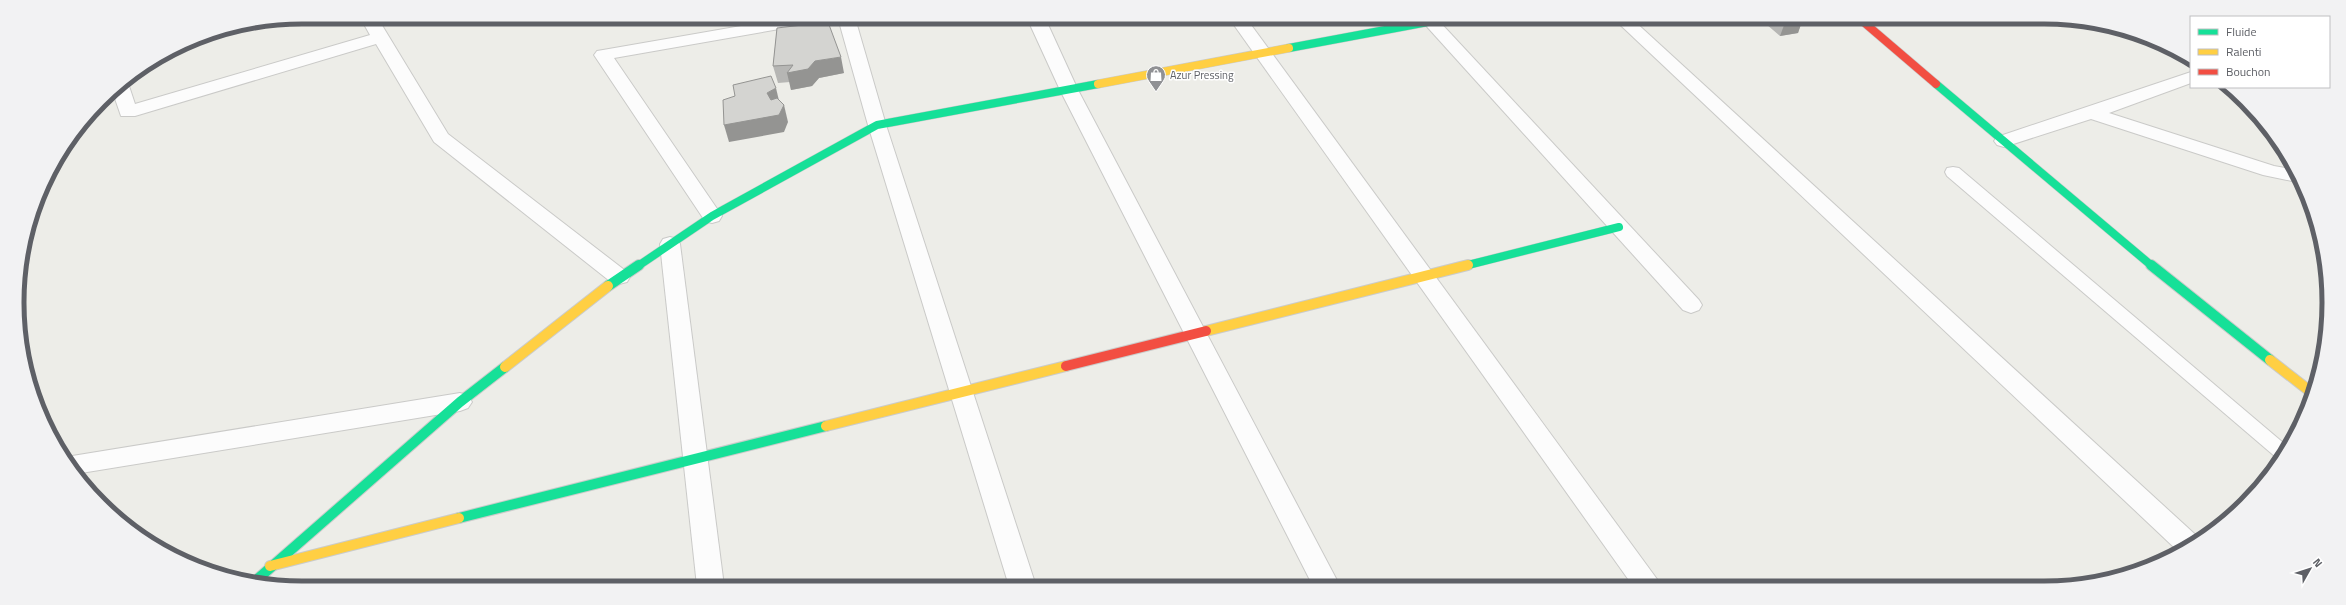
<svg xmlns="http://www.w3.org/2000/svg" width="2346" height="605" viewBox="0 0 2346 605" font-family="'Titillium Web',sans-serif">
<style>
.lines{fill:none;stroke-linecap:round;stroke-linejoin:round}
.lane-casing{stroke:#cacac8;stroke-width:2}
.street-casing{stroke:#cacac8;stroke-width:2}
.fast-far1-casing{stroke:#cacbca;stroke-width:9}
.fast-casing{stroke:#cacbca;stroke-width:12}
.slow-far1-casing{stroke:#cacbca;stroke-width:9}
.slow-casing{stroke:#cacbca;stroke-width:12}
.jam-far1-casing{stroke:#cacbca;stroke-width:9}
.jam-casing{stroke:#cacbca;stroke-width:12}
.lane{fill:#fcfcfc;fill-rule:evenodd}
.street{fill:#fcfcfc;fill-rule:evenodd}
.fast-far1{stroke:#16e098;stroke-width:8}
.fast{stroke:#16e098;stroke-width:10}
.slow-far1{stroke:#ffcf43;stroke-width:8}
.slow{stroke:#ffcf43;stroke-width:10}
.jam-far1{stroke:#f24e42;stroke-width:8}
.jam{stroke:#f24e42;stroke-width:10}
.wall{fill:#b6b6b4}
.shaded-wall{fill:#949492}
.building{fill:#d4d4d1;stroke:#949492}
.labels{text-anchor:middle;stroke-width:3;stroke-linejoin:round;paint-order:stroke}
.poi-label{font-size:11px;fill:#5e6066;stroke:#fff;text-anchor:start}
.rim{fill:none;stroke:#5e6066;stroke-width:5}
</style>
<rect width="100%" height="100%" fill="#edede8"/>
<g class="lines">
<defs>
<polygon id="lane" points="1953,167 1959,168 2287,446 2278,459 1947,176 1945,172 1947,168"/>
<g id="street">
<polygon points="360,17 377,17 448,134 627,272 630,277 627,282 619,284 611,282 434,142 376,44 135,116 121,116 112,90 127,80 135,104 370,35"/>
<polygon points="787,18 823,18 820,22 814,23 614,58 722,216 719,221 712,223 705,221 594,55 597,51 603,50"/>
<polygon points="838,18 855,18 886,125 1036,586 1009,586 868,125"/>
<polygon points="1027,18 1045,18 1078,90 1340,586 1313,586 1060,90"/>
<polygon points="1229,18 1246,18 1662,586 1633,586"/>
<polygon points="1420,19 1437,19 1699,300 1702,305 1699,310 1691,313 1683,310"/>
<polygon points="1614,19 1632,19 2199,538 2179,552"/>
<path d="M 2173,49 L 2191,59 L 2191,65 C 2183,63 2176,59 2171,52 Z"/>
<polygon points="2191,72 2191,83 2109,113 2274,166 2296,170 2302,183 2263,175 2091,119 2004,147 1997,145 1994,141 1997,137"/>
<polygon points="670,237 677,239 680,244 724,586 697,586 660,244 663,239"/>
<polygon points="460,393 468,396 472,402 468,408 460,411 75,474 66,457"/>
</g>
<g id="fast-far1">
<polyline points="1289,48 1444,19"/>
<polyline points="1936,84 2152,266"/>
<polyline points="1468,265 1619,227"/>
<polyline points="638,266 712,216 877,125 1098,84"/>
</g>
<g id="fast">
<polyline points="2151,265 2270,360"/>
<polyline points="608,286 639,265"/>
<polyline points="459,518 826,426"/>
<polyline points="253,583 460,402 505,367"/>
</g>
<g id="slow-far1">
<polyline points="1098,84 1289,48"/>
<polyline points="1464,266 1468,265"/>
</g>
<g id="slow">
<polyline points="1206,331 1468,265"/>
<polyline points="2270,360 2311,392"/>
<polyline points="505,367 608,286"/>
<polyline points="826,426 1066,366"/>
<polyline points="270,566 459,518"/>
</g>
<polyline id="jam-far1" points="1860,19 1936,84"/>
<polyline id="jam" points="1066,366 1206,331"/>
</defs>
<use href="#lane" class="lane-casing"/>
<use href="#street" class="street-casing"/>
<use href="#fast-far1" class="fast-far1-casing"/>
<use href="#fast" class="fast-casing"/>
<use href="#slow-far1" class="slow-far1-casing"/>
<use href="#slow" class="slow-casing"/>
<use href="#jam-far1" class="jam-far1-casing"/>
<use href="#jam" class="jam-casing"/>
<use href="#lane" class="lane"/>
<use href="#street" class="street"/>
<use href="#fast-far1" class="fast-far1"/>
<use href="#fast" class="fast"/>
<use href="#slow-far1" class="slow-far1"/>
<use href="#slow" class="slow"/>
<use href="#jam-far1" class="jam-far1"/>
<use href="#jam" class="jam"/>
</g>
<g class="wall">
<polygon points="1750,19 1809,19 1806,26 1800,26 1798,33 1780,36 1766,24 1757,25"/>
<polygon points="777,28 844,73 819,78 812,86 791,90 790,82 778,83 773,66"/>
</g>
<g class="shaded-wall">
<polygon points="1759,19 1768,19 1766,24 1757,25"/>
<polygon points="1790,19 1803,19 1798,33 1780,36 1786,20"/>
<polygon points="841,57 844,73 819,78 812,86 791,90 787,73 815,61"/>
<polygon points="776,88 780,105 772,110 767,93"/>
<polygon points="784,105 788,122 784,132 729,142 724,125"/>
</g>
<g class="building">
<polygon points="828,22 841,57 815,61 808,69 787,73 793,65 773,66 777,28"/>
<polygon points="771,76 776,88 767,93 771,100 777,98 784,105 779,115 724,125 723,100 735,96 733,85"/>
</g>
<defs>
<symbol id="shop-pin" viewBox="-11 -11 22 30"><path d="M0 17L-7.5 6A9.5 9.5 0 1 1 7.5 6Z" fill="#909194" stroke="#fff"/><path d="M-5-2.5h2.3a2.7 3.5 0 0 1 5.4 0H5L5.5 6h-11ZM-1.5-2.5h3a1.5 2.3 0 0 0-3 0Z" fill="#fff"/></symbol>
</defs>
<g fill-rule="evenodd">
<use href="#shop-pin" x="1145" y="64" width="22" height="30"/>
</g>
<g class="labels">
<g class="poi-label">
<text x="1170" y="79">Azur Pressing</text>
</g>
</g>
<path d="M0 0H2346V605H0ZM302 24H2044A278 278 0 0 1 2322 302V303A278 278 0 0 1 2044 581H302A278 278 0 0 1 24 303V302A278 278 0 0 1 302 24Z" fill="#f2f2f3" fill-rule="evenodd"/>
<path class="rim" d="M302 24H2044A278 278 0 0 1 2322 302V303A278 278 0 0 1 2044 581H302A278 278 0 0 1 24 303V302A278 278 0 0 1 302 24Z"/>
<rect x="2190" y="16" width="140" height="72" fill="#ffffff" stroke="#bfbfc2"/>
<rect x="2198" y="29" width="20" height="6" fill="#16e098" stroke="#bfbfc2"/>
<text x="2226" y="36" font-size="12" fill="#5e6066">Fluide</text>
<rect x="2198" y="49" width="20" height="6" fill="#ffcf43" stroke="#bfbfc2"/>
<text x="2226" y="56" font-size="12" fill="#5e6066">Ralenti</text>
<rect x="2198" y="69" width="20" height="6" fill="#f24e42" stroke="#bfbfc2"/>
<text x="2226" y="76" font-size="12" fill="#5e6066">Bouchon</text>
<g transform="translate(2310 569) rotate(51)" stroke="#ffffff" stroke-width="3" paint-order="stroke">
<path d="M0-3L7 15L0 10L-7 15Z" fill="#5e6066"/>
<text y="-6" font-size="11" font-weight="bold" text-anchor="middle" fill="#5e6066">N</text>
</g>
</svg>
